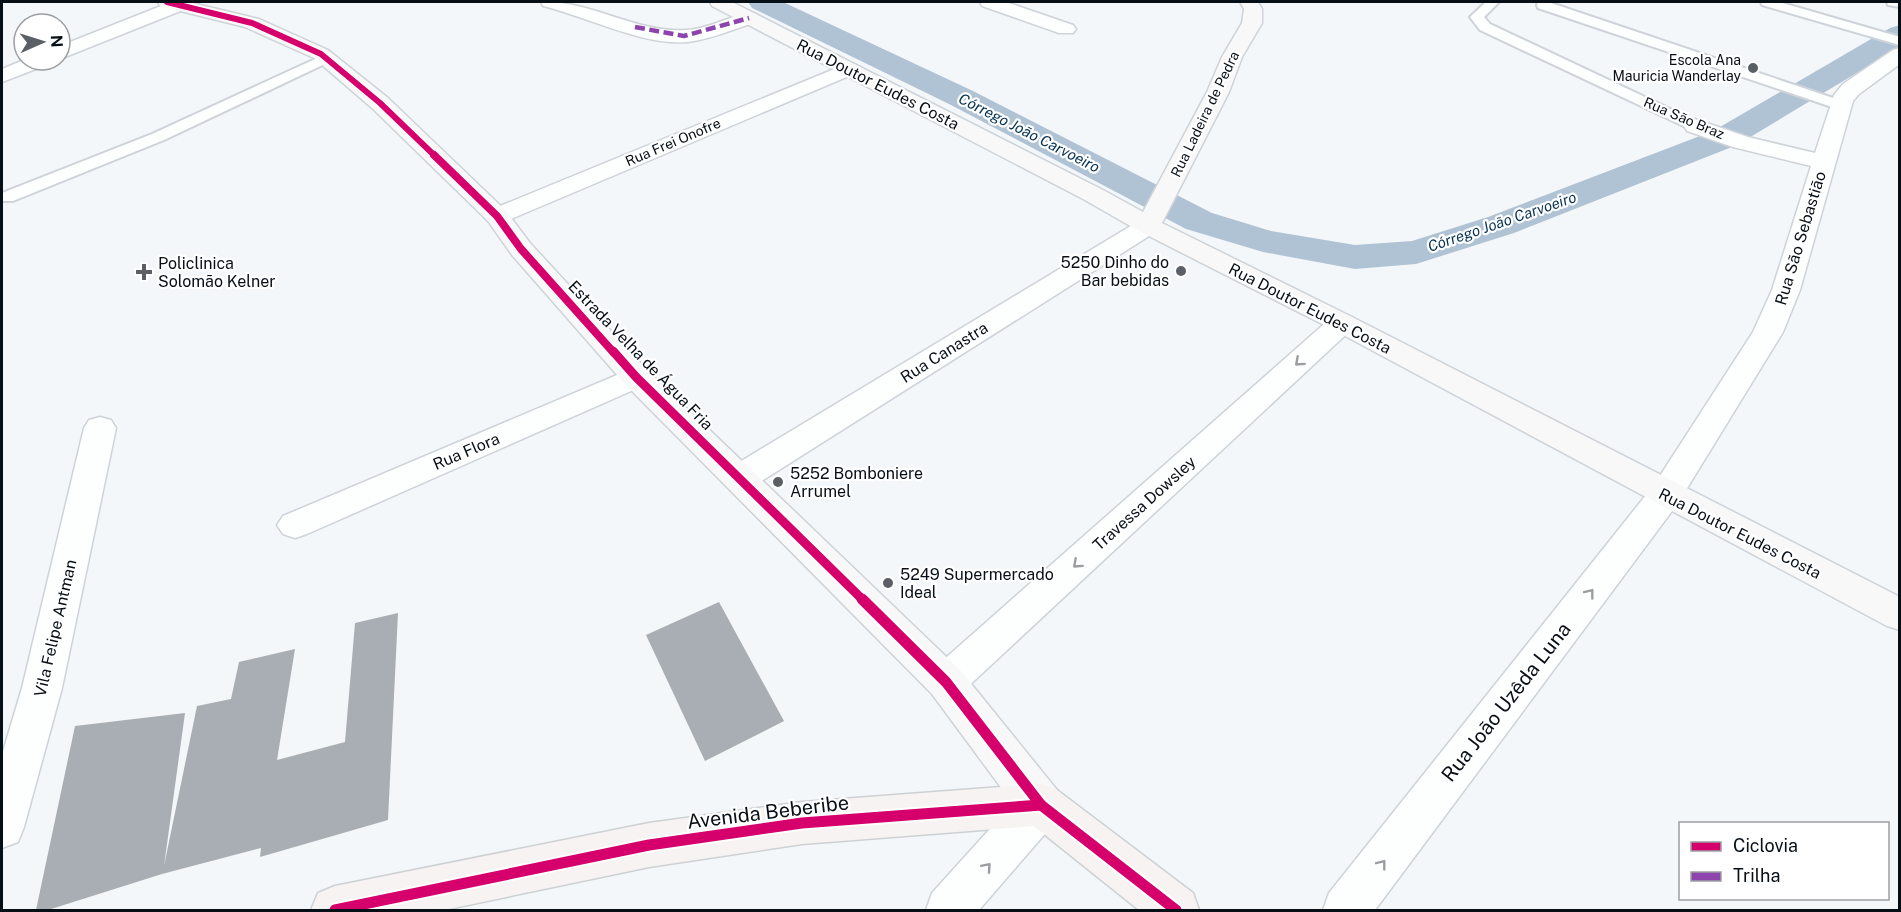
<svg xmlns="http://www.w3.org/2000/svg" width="1901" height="912" viewBox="0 0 1901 912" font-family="'Public Sans',sans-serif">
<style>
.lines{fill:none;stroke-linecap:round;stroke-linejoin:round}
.canal{fill:#b0c3d5;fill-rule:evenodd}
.building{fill:#a8aeb3}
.lane-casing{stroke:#cdd3d8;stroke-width:4}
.street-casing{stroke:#cdd3d8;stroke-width:3}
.secondary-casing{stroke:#cdd3d8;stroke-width:3}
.primary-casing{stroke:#ced1d3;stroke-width:3}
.lane{fill:#fdfefe;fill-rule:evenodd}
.street{fill:#fdfefe;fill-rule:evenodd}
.secondary{fill:#f9f8f8;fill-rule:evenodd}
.primary{fill:#f6f3f2;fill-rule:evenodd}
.quiet{stroke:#8e44ad;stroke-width:4.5;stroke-dasharray:10 4.5;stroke-linecap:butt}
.cycleway-far3-casing{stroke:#fff;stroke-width:8}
.cycleway-far2-casing{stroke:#fff;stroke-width:10}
.cycleway-far1-casing{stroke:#fff;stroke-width:13}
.cycleway-casing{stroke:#fff;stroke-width:15}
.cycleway-far3{stroke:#d6006c;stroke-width:6}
.cycleway-far2{stroke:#d6006c;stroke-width:8}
.cycleway-far1{stroke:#d6006c;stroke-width:9}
.cycleway{stroke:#d6006c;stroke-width:11}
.oneway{stroke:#9b9ea1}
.poi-dot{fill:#5a6065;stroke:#fff;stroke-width:2}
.labels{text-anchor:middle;stroke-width:4.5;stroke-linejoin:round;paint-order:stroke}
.far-poi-label{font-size:14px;fill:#070f16;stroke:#fff;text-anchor:end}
.far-street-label{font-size:14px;fill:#070f16;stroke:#fff}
.far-water-label{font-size:15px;font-style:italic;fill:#073354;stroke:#fff}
.street-label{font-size:16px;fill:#070f16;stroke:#fff}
.poi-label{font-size:16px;fill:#070f16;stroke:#fff;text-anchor:start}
.near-street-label{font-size:20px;fill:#070f16;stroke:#fff}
</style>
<rect width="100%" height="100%" fill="#f4f7f9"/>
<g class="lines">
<polygon class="canal" points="748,2 783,2 973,91 1212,213 1271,231 1355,245 1412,241 1488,217 1713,131 1890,28 1900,25 1900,47 1737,145 1514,233 1416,264 1355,269 1263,252 1186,229 951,105 752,8"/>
</g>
<g class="building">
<polygon points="719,602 784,721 705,761 646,635"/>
<polygon points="398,613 388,820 260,857 261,848 162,874 48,910 36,910 75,726 185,713 164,866 197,706 231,699 239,662 295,649 277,760 345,742 355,623"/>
</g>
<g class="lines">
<defs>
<g id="lane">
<polygon points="1486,2 1499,2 1484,17 1490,24 1700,123 1703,126 1700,129 1690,129 1480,30 1470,17"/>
<polygon points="1538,2 1548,2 1845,102 1847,105 1840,109 1835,108 1538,8 1537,5"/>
<polygon points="1761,2 1779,2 1900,37 1900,45 1762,5"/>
<polygon points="1887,2 1900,2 1900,7 1888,5"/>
<polygon points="326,54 333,58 331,61 164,140 13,201 2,201 2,193 152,134"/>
</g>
<g id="street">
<polygon points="171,2 195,2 193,6 60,59 60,46"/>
<path d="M 541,2 C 591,0 635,33 686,30 C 708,29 728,17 749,12 L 756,14 L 759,18 L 756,22 C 734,29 712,39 688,42 C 643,46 588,17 543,6 Z"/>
<polygon points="711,2 731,2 729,6 713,6"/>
<polygon points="980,2 1006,2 1073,25 1076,29 1073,33 1059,33 982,6"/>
<polygon points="1900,48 1900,64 1859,94 1853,101 1800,290 1783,332 1678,503 1375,910 1323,910 1329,893 1654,485 1753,332 1772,290 1811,166 1733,147 1687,131 1684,126 1687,121 1695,119 1748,137 1815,153 1834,95 1843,84 1893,50"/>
<polygon points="24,60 52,60 49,64 2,82 2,69"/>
<polygon points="849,63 856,65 859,69 856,73 506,221 497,224 488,221 484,216 488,211"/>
<polygon points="1148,218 1157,221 1161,226 1157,231 752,487 740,490 728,487 723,478 728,469 1139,221"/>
<polygon points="1342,314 1352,317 1356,323 1352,329 960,694 946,699 932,694 926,682 932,670 1332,317"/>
<polygon points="636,367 647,370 651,377 647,384 307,534 295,538 283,534 277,525 283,516"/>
<polygon points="100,417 111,420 116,428 62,688 24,827 18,842 2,848 2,755 22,688 84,428 89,420"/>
<polygon points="1041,784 1057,790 1063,805 1057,820 979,910 926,910 932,893 1025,790"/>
</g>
<g id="secondary">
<polygon points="158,2 188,2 259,19 328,50 388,98 506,211 530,243 647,370 960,670 1057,790 1063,805 1057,820 1041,826 1025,820 932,694 625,384 512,255 488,221 372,108 314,58 245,27 160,6"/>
<polygon points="710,2 732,2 1103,190 1143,212 1207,92 1222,57 1242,23 1244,9 1240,2 1258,2 1262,9 1262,23 1242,57 1229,92 1162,223 1352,317 1900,597 1900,630 1887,626 1332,329 1139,231 1085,200 712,6"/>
</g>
<polygon id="primary" points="1041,784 1057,790 1193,893 1199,910 1139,910 1034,826 802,844 649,867 444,910 311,910 318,893 335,886 649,823 802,802"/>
</defs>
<use href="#lane" class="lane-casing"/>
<use href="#street" class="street-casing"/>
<use href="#secondary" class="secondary-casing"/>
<use href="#primary" class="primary-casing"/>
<use href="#lane" class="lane"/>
<use href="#street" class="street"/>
<use href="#secondary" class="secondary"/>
<use href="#primary" class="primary"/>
<polyline class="quiet" points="635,27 684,36 749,18"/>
<defs>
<polyline id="cycleway-far3" points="167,2 252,23 321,54 380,103 435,156"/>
<polyline id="cycleway-far2" points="434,155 497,216 521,249 614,353"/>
<polyline id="cycleway-far1" points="613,351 636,377 863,600"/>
<g id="cycleway">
<polyline points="862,599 946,682 1041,805 1176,910"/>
<polyline points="335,910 649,845 802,823 1041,805"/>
</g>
</defs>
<use href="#cycleway-far3" class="cycleway-far3-casing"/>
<use href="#cycleway-far2" class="cycleway-far2-casing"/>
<use href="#cycleway-far1" class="cycleway-far1-casing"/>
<use href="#cycleway" class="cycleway-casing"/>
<use href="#cycleway-far3" class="cycleway-far3"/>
<use href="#cycleway-far2" class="cycleway-far2"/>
<use href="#cycleway-far1" class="cycleway-far1"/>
<use href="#cycleway" class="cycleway"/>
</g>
<defs><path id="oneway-chevron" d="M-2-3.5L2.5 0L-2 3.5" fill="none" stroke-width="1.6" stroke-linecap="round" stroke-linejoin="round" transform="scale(1.5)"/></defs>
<g class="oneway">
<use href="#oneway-chevron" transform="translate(1299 362) rotate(138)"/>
<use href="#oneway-chevron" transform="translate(1077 564) rotate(138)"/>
<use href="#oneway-chevron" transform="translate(1590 593) rotate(-52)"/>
<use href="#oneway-chevron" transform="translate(1382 864) rotate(-52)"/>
<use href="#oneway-chevron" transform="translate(987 867) rotate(-49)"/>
</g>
<g class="poi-dot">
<circle cx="1753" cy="68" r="6"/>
<circle cx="1181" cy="271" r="6"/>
<path d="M141 263h6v6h6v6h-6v6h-6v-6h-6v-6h6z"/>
<circle cx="778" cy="482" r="6"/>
<circle cx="888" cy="583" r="6"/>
</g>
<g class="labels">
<g class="far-poi-label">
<text x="1741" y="65">Escola Ana<tspan x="1741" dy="16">Mauricia Wanderlay</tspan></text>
</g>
<g class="far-street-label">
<text transform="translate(1205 114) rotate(-64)" y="5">Rua Ladeira de Pedra</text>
<text transform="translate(1684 118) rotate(23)" y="5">Rua São Braz</text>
<text transform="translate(673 142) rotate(-23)" y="5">Rua Frei Onofre</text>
</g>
<g class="far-water-label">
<text transform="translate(1029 133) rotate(27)" y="5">Córrego João Carvoeiro</text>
<text transform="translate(1502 222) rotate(-19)" y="5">Córrego João Carvoeiro</text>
</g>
<g class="street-label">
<text transform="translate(878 84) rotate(27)" y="6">Rua Doutor Eudes Costa</text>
<text transform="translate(1800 238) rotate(-73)" y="6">Rua São Sebastião</text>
<text transform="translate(1310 308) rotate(27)" y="6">Rua Doutor Eudes Costa</text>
<text transform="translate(944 352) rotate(-32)" y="6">Rua Canastra</text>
<text transform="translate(641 355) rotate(46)" y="6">Estrada Velha de Água Fria</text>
<text transform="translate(466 451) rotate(-23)" y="6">Rua Flora</text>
<text transform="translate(1144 503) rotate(-42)" y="6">Travessa Dowsley</text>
<text transform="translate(1740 533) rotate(27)" y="6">Rua Doutor Eudes Costa</text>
<text transform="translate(55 628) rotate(-77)" y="6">Vila Felipe Antman</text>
</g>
<g class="poi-label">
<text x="1169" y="268" text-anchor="end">5250 Dinho do<tspan x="1169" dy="18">Bar bebidas</tspan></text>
<text x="158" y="269">Policlinica<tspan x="158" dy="18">Solomão Kelner</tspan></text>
<text x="790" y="479">5252 Bomboniere<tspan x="790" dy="18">Arrumel</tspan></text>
<text x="900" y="580">5249 Supermercado<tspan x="900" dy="18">Ideal</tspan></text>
</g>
<g class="near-street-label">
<text transform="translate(1506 702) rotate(-52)" y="7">Rua João Uzêda Luna</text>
<text transform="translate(768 812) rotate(-7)" y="7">Avenida Beberibe</text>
</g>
</g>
<rect width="1901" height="912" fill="none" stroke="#070f16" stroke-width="6"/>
<rect x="1679" y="822" width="210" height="78" fill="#ffffff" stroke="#9c9fa2" stroke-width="1.5"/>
<rect x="1691" y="842" width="30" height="9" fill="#d6006c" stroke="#9c9fa2" stroke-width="1.5"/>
<text x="1733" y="852" font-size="18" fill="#070f16">Ciclovia</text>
<rect x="1691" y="872" width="30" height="9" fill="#8e44ad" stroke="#9c9fa2" stroke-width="1.5"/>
<text x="1733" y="882" font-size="18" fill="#070f16">Trilha</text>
<g transform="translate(42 42) rotate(87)"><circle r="28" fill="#ffffff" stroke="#9c9fa2" stroke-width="1.5"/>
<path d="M0-4.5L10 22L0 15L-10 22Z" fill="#5a6065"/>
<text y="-9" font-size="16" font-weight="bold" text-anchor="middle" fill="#070f16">N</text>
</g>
</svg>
